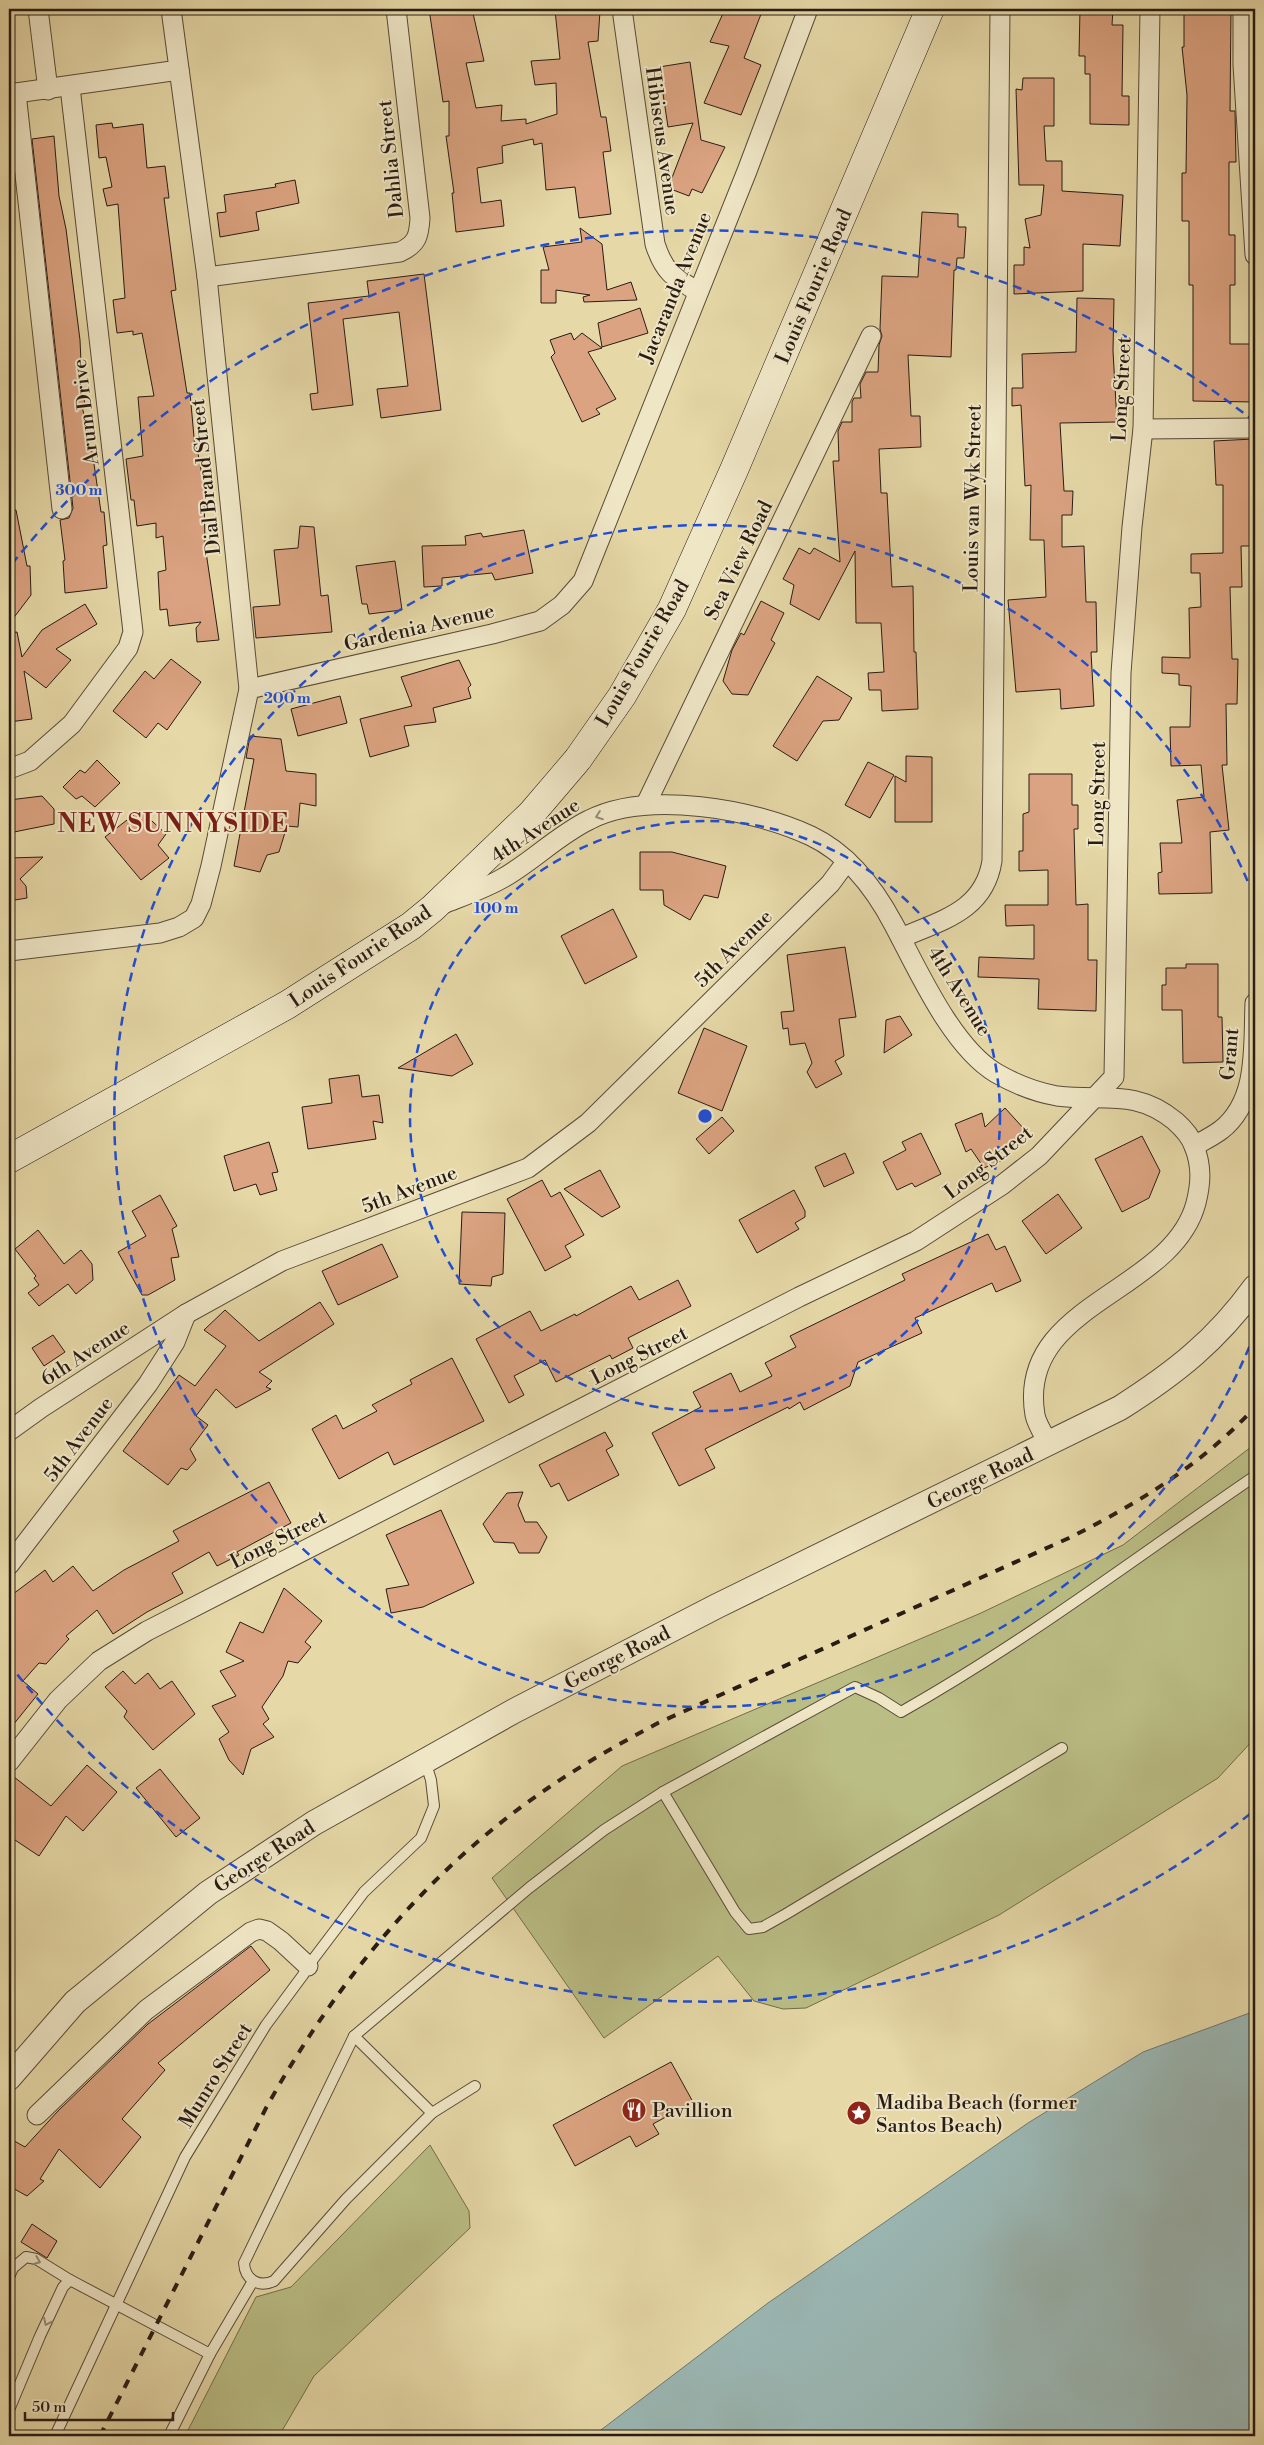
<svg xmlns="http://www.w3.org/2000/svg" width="1264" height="2445" viewBox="0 0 1264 2445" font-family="'Libre Bodoni',serif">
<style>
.green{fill:#babd84;stroke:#726c4c}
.water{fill:#9bb7b3;stroke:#6d7974}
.building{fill:#dba381;stroke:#291c15}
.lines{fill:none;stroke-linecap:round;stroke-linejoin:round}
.service-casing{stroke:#584b3a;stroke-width:12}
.minor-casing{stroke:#584b3a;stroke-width:21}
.tertiary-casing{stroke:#584b3a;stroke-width:26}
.secondary-casing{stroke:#291c15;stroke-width:29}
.service{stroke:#efe6c6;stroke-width:10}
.minor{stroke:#efe6c6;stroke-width:19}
.tertiary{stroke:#efe6c6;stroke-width:24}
.secondary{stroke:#efe6c6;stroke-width:28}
.rail{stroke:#291c15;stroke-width:4;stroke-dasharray:9 9;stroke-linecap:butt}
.oneway{stroke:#968b76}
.ring{fill:none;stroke:#1d4ed8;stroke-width:2.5;stroke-dasharray:9 6}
.labels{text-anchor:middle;stroke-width:4;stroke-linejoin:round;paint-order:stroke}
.street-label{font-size:20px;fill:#291c15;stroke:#efe6c6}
.poi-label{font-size:20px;fill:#291c15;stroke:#efe6c6;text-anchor:start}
.district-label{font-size:25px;font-weight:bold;letter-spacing:1px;fill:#7a1f14;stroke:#efe6c6}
.centre{fill:#1d4ed8;stroke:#efe6c6;stroke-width:2.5}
.ring-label{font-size:15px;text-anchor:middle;font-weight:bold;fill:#1d4ed8;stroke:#efe6c6;stroke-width:4;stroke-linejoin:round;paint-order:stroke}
</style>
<rect width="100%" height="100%" fill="#e6d8a7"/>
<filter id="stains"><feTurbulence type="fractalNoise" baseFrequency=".004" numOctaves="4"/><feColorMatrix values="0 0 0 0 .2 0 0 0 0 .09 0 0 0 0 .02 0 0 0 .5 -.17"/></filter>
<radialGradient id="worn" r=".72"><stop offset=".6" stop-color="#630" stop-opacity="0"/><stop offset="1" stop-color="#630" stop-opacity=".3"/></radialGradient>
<g class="green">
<polygon points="1255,1444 1255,1738 1218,1778 999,1915 806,2008 783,2009 754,2001 718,1956 604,2038 492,1878 622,1766 981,1613 1123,1545"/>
<polygon points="430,2145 469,2211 470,2228 314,2376 279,2436 185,2436 256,2297 291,2287"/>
</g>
<polygon class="water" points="1255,2011 1255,2436 593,2436 768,2303 1028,2123 1143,2052"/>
<g class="building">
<polygon points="429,9 472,9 484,61 466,63 476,108 502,105 501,121 526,119 526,124 557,114 556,83 535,85 531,61 560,59 555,10 600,11 598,41 588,42 601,117 606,117 611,151 603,152 611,214 579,218 575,187 546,190 542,143 534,145 533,139 502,146 503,163 477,168 481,203 501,200 504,226 456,232 452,193 454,193 446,136 449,136 449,101 443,102"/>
<polygon points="725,9 763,9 744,58 761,65 741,115 704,103 729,46 710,42"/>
<polygon points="1080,9 1113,9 1112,25 1123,25 1122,96 1129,96 1129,125 1090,124 1090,74 1085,74 1085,56 1079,56"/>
<polygon points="1184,9 1231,9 1230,111 1235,111 1236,162 1229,162 1229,235 1235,235 1235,285 1230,285 1230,344 1255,344 1255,402 1193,401 1193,285 1189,285 1189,221 1182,221 1182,173 1186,173 1187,95 1182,47 1184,47"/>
<polygon points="690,62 701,140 725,147 702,193 692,189 689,196 668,188 693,123 668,127 659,67"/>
<polygon points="1023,78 1054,78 1054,126 1044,126 1046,161 1062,161 1062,191 1123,195 1120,246 1083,244 1083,291 1014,294 1014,265 1024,265 1024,247 1030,248 1025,219 1041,215 1044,185 1019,185 1016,89 1022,90"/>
<polygon points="112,123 113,128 143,124 147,168 165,166 169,198 164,198 176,290 171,291 187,393 190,393 195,448 197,448 204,486 205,545 219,640 197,642 196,628 201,622 169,626 167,609 160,610 158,572 166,570 163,536 156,538 156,523 137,526 134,500 131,500 126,459 143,456 138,397 154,396 142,333 133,335 133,331 117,333 113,300 125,298 118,204 107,206 103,189 112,187 106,157 99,158 96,125"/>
<polygon points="54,136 59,196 66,229 80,340 81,363 79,363 85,406 82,406 93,457 101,512 104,512 107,545 103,546 107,588 65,593 63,561 65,560 60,520 69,518 73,508 32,139"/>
<polygon points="295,180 299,203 256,212 259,230 220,237 217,213 226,212 224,195 276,187 275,184"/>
<polygon points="922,212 958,214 958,227 966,227 964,258 957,258 956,270 954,270 951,357 908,355 911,416 920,416 921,447 879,449 881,493 887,493 892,587 913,586 914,652 916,652 918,709 882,711 881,690 869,690 868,673 884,672 881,623 856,623 855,551 819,620 790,604 794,585 783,579 799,548 810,554 814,548 840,562 833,461 839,461 838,431 842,422 852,422 852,402 854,398 861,398 860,384 866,372 878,372 879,345 882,336 880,329 882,276 918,277"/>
<polygon points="580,228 602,244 607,290 631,282 637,300 584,302 583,297 590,295 556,290 556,303 541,303 541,270 549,270 543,247 582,242"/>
<polygon points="424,274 441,410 381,418 377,389 408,386 399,312 343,319 353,405 312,410 310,394 318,393 308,303 369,296 367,281"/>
<polygon points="1077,298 1114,299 1113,351 1117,422 1060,423 1064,491 1073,491 1072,515 1062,515 1062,547 1084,546 1086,602 1096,602 1097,652 1091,652 1094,706 1061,709 1060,689 1016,692 1008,600 1046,597 1044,540 1030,540 1031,485 1025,486 1021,405 1012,406 1012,388 1023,388 1022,354 1076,352"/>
<polygon points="640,308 648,333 602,347 598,323"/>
<polygon points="571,333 574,340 582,333 602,348 588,352 616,399 596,409 600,414 582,422 551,357 555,353 550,340"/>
<polygon points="1253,439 1255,546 1241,546 1242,587 1230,587 1232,659 1238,659 1237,704 1226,704 1227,765 1222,765 1229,830 1210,832 1212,893 1159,894 1158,873 1162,872 1160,843 1182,843 1177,800 1204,797 1201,765 1171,766 1170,727 1190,727 1191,686 1179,685 1179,674 1162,673 1162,657 1190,658 1189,608 1201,607 1200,573 1191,573 1191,554 1223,553 1223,485 1216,485 1214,441"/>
<polygon points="16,510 27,566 30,566 31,595 9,624 9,584 11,579 9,569 9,511"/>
<polygon points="300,526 314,527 321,596 328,595 332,632 256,638 253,607 280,605 274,550 298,548"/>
<polygon points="524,530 533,573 495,580 492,573 442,578 442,586 424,587 422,546 466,545 465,536 481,533 483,537"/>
<polygon points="395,561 402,610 369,614 367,604 362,604 356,566"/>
<polygon points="761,601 784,613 771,640 775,643 748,695 732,694 723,681 732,650 741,633 744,635"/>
<polygon points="85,604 97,624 56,649 71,660 46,688 24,671 32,719 9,722 9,633 17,632 22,657 42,630"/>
<polygon points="171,659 201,682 167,730 158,723 146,738 113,711 145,671 154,679"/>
<polygon points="459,660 471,685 468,688 471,698 433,708 436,722 404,726 409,746 370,757 360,719 412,706 401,677"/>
<polygon points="817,676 852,698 839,720 823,721 797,761 773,746"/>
<polygon points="340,696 347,723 298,736 291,709"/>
<polygon points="250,736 281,739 286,771 316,774 316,806 300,803 298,827 287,826 279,852 267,855 260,872 234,866 254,759 246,758"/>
<polygon points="906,756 932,757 932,822 895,822 895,776 906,782"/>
<polygon points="97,760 120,783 95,807 82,796 76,799 63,787 80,770 85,773"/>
<polygon points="868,762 894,775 870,818 845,805"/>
<polygon points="1029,774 1072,774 1072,805 1078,805 1078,829 1074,829 1076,905 1088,904 1088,960 1097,960 1096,1011 1038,1009 1039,979 978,977 979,957 1034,959 1034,925 1006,926 1005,905 1048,905 1048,870 1019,871 1019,851 1023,851 1023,814 1029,812"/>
<polygon points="42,796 54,809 54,824 9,833 9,800"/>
<polygon points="140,810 166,834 158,845 169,858 141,880 105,837"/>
<polygon points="640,852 672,852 726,866 718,898 704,895 690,920 664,905 663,890 640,890"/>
<polygon points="43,857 20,879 26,886 27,898 9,901 9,858"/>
<polygon points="613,909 637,957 585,984 561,936"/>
<polygon points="845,947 856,1017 839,1019 844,1056 835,1061 842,1074 816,1088 807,1072 812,1063 805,1043 790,1045 788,1028 783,1029 781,1012 794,1011 787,955"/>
<polygon points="1186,964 1218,964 1218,1017 1222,1017 1223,1062 1183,1063 1182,1010 1162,1010 1162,985 1166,985 1166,968 1186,968"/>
<polygon points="900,1016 912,1035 884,1053 886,1020"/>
<polygon points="704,1028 747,1046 722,1111 678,1093"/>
<polygon points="456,1034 473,1064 452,1076 398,1068"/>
<polygon points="359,1075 362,1097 379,1095 383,1123 373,1121 376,1139 308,1149 302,1107 332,1103 329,1079"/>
<polygon points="1005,1108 1025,1130 998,1155 1001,1161 984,1168 971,1149 966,1152 955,1124 982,1113 985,1127"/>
<polygon points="722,1117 734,1131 709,1154 696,1139"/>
<polygon points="921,1133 941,1174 915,1187 912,1183 897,1190 883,1162 906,1150 902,1142"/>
<polygon points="1142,1136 1160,1171 1149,1198 1122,1212 1095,1159"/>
<polygon points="269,1142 278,1172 272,1173 277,1190 260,1195 256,1184 234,1191 224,1156"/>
<polygon points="845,1153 854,1173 824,1187 815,1167"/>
<polygon points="600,1170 620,1207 602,1217 564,1189"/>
<polygon points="542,1180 551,1197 560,1192 584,1235 565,1246 571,1257 545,1271 507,1199"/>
<polygon points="794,1190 805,1211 805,1217 795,1223 799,1229 757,1253 739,1220"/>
<polygon points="1058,1194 1082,1228 1046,1254 1022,1221"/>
<polygon points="160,1195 177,1226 172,1229 179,1257 171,1258 175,1280 148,1295 142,1295 118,1252 146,1236 132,1211"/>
<polygon points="462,1212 505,1213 503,1274 492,1277 491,1286 459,1284"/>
<polygon points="38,1230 64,1264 81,1250 92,1264 93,1280 76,1294 68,1284 39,1306 28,1293 39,1285 34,1278 36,1276 15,1249"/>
<polygon points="988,1234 996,1250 1005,1246 1021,1281 996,1292 992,1283 915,1318 922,1333 858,1362 850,1386 804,1410 800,1402 789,1409 788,1407 705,1449 715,1468 679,1486 652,1433 701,1407 693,1392 731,1373 740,1392 772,1376 765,1363 796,1347 790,1336 905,1280 902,1274"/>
<polygon points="382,1244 398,1277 338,1305 322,1271"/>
<polygon points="678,1280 691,1306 628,1338 633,1348 612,1359 610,1355 556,1382 545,1360 514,1376 524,1395 509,1403 476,1339 530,1311 541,1331 575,1314 576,1316 631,1286 639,1300"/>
<polygon points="320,1302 334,1324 259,1372 272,1381 266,1387 271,1389 236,1408 216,1389 196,1416 208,1425 190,1449 196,1460 187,1470 181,1468 168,1485 123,1451 179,1375 195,1386 226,1346 204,1330 225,1310 259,1341"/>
<polygon points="53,1335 65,1352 44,1366 32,1348"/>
<polygon points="452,1358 484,1421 394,1465 388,1452 339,1479 312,1429 336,1415 343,1429 377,1411 372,1405 412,1384 410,1380"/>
<polygon points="605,1432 613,1446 606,1450 619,1475 568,1501 559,1483 551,1487 539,1465"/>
<polygon points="269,1482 291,1523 237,1552 239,1555 217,1566 209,1552 172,1573 183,1593 147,1612 113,1634 97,1610 66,1636 69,1639 46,1664 39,1663 23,1681 38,1694 9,1730 9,1597 45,1570 53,1582 73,1566 93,1591 124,1570 179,1541 173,1531"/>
<polygon points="523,1492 518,1505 525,1522 537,1522 547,1537 539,1553 519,1553 514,1543 494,1542 483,1524 507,1493"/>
<polygon points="441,1510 474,1583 423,1607 391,1613 386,1589 409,1585 386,1535"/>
<polygon points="284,1588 322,1621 305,1642 311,1647 298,1663 288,1661 283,1676 262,1707 269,1719 263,1724 274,1737 251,1749 243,1775 229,1760 219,1739 229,1732 212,1706 236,1696 220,1671 244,1661 226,1652 240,1622 263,1633"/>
<polygon points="123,1671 135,1684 148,1673 160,1689 172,1681 195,1714 153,1750 124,1717 127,1711 105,1687"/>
<polygon points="87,1765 117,1792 83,1831 66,1816 39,1856 9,1836 9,1773 51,1806"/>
<polygon points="160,1769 200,1818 176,1837 136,1788"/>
<polygon points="251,1946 270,1970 158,2063 165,2070 122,2119 141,2137 100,2188 59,2149 40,2179 44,2181 27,2196 9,2186 9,2138 25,2147 58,2111 148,2024"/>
<polygon points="671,2062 693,2102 653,2124 659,2134 636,2147 630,2136 575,2166 553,2125"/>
<polygon points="32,2224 57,2241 47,2258 21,2242"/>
</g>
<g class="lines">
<defs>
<g id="service">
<polyline points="663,1792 735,1912 749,1929 763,1927 786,1914 1062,1748"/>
<path d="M 354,2036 L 529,1888 L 604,1830 L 663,1792 L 855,1687 L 879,1698 L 901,1712 C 1025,1642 1138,1556 1255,1476"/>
<path d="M 354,2036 L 432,2113 L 346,2199 L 274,2281 C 259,2288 245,2280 244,2263 Z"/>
<polyline points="432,2113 475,2086"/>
<polyline points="9,2277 13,2268 26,2257 36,2259 70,2280 210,2354 253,2281"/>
<polyline points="9,2410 40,2336 63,2287 70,2280"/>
<polyline points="55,2436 185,2157 266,2025 303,1975 308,1966 364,1892 421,1838 434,1806 431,1780 425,1761"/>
<polyline points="169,2436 210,2354"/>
</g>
<g id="minor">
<polyline points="38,9 48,90"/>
<path d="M 622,9 L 655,244 C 664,272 673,277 697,291"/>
<polyline points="1243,9 1243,65 1255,255"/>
<polyline points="16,93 62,509"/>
<polyline points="9,94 179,70"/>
<path d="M 207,277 L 400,252 C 417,244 419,236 420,218 L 396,9"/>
<polyline points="1143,429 1255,428"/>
<polyline points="249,689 492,634 540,621 562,605 583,581 747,171 808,9"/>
<polyline points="9,769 30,761 72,724 128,648 133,632 70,87"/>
<polyline points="646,804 871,336"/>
<path d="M 443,904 C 463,896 484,889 503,878 C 533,861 558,835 589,820 C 647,790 754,809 811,836 C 849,854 875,889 894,925 C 918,970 952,1047 996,1073 C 1015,1084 1035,1092 1057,1096 C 1103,1102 1135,1088 1175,1121 C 1183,1128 1190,1135 1194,1146 C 1202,1166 1201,1183 1196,1203 C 1172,1294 1016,1303 1035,1415 C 1037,1425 1044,1435 1049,1444"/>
<path d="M 901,938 C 942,920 984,911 992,861 L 1000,9"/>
<polyline points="9,951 160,933 179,927 194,918 201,904 211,866 249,689 207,277 171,9"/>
<path d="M 1194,1146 C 1203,1141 1213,1136 1221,1130 C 1259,1100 1253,1046 1255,1003"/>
<polyline points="9,1431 41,1408 186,1314 282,1261 528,1168 588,1123 830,884 847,861"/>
<polyline points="9,1565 148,1384 175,1342 186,1314"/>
<polyline points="9,1762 58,1700 99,1661 147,1631 799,1297 916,1241 1002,1185 1039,1156 1114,1077 1121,673 1132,527 1143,429 1150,9"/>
<polyline points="37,2115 146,2010 251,1932 259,1929 267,1931 281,1941 308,1966"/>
</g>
<path id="tertiary" d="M 9,2078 L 75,2002 L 208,1893 L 314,1823 L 514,1711 L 717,1606 L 1120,1408 C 1175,1373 1216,1341 1255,1287"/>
<polyline id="secondary" points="9,1159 287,1005 411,926 433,908 532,813 578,759 622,696 672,609 734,470 930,9"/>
</defs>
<use href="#service" class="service-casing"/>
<use href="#minor" class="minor-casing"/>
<use href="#tertiary" class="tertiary-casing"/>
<use href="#secondary" class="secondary-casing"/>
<use href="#service" class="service"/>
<use href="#minor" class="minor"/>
<use href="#tertiary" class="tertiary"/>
<use href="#secondary" class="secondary"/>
<path class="rail" d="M 100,2436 L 266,2108 C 336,1982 428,1869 548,1788 C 583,1764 621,1743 658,1723 L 1069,1538 C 1137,1504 1203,1464 1255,1407"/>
</g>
<defs><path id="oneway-chevron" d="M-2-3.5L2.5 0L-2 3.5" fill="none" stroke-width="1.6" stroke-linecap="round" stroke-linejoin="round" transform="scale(1.25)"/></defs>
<g class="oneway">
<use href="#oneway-chevron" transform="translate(599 816) rotate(160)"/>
<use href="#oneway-chevron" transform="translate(37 2261) rotate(22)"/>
<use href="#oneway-chevron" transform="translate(47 2322) rotate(115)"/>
</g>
<g class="ring">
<circle cx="705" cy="1116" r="295"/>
<path d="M1255 1333A591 591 0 1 1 1255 899"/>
<path d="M1250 1814A886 886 0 0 1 12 1668M12 564A886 886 0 0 1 1250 418"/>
</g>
<defs>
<symbol id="restaurant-disc" viewBox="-11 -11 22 22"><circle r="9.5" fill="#8f2418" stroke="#efe6c6"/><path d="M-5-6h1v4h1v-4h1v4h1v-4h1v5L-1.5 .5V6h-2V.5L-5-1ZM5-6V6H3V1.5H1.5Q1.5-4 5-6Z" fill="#fff"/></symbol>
<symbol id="sight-disc" viewBox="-11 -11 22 22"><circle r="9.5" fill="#8f2418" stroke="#efe6c6"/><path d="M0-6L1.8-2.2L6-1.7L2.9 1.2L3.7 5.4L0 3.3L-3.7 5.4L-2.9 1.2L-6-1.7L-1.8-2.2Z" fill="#fff"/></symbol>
</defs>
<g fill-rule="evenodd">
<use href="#restaurant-disc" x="620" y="2096" width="28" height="28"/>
<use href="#sight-disc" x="845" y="2099" width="28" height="28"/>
</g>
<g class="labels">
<g class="street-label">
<text transform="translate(663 141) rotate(82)" y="7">Hibiscus Avenue</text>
<text transform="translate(390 159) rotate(-96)" y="7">Dahlia Street</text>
<text transform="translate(813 286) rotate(-67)" y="7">Louis Fourie Road</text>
<text transform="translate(675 287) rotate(-68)" y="7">Jacaranda Avenue</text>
<text transform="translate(1121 389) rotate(-87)" y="7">Long Street</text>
<text transform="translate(85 412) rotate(-97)" y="7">Arum Drive</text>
<text transform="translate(205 477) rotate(-96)" y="7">Dial Brand Street</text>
<text transform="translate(972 498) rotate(-89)" y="7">Louis van Wyk Street</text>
<text transform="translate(738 560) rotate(-64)" y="7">Sea View Road</text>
<text transform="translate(419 627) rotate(-13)" y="7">Gardenia Avenue</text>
<text transform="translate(642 653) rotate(-60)" y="7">Louis Fourie Road</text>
<text transform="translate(1097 794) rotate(-89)" y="7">Long Street</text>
<text transform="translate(535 830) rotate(-33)" y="7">4th Avenue</text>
<text transform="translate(733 948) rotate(-45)" y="7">5th Avenue</text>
<text transform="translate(360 956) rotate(-34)" y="7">Louis Fourie Road</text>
<text transform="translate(960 991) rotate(58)" y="7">4th Avenue</text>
<text transform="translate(1229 1054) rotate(-85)" y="7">Grant</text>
<text transform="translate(988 1162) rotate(-38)" y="7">Long Street</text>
<text transform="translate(409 1189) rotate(-21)" y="7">5th Avenue</text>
<text transform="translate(85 1353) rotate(-33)" y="7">6th Avenue</text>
<text transform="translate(639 1355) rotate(-27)" y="7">Long Street</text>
<text transform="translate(78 1439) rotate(-53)" y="7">5th Avenue</text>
<text transform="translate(980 1478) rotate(-26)" y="7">George Road</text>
<text transform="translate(278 1539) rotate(-27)" y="7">Long Street</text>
<text transform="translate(617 1657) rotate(-27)" y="7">George Road</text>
<text transform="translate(264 1856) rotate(-33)" y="7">George Road</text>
<text transform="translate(215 2075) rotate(-58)" y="7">Munro Street</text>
</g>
<g class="poi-label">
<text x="876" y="2109">Madiba Beach (former<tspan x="876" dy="23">Santos Beach)</tspan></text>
<text x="652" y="2117">Pavillion</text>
</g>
<g class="district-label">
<text x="173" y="832">NEW SUNNYSIDE</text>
</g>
</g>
<circle cx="705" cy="1116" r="8" class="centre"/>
<g class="ring-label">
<text x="79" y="495">300 m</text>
<text x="287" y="703">200 m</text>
<text x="496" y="913">100 m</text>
</g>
<rect width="1264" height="2445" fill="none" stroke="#e6d8a7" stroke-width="30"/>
<rect x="10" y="10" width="1244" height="2425" fill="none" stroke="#291c15" stroke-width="2.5"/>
<rect x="15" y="15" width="1234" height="2415" fill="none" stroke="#291c15"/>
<path d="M25 2412v8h148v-8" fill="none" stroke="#291c15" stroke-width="2.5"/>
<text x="32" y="2412" font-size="15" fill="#291c15" stroke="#efe6c6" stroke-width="4" paint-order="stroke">50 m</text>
<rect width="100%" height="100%" filter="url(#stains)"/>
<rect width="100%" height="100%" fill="url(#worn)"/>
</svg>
